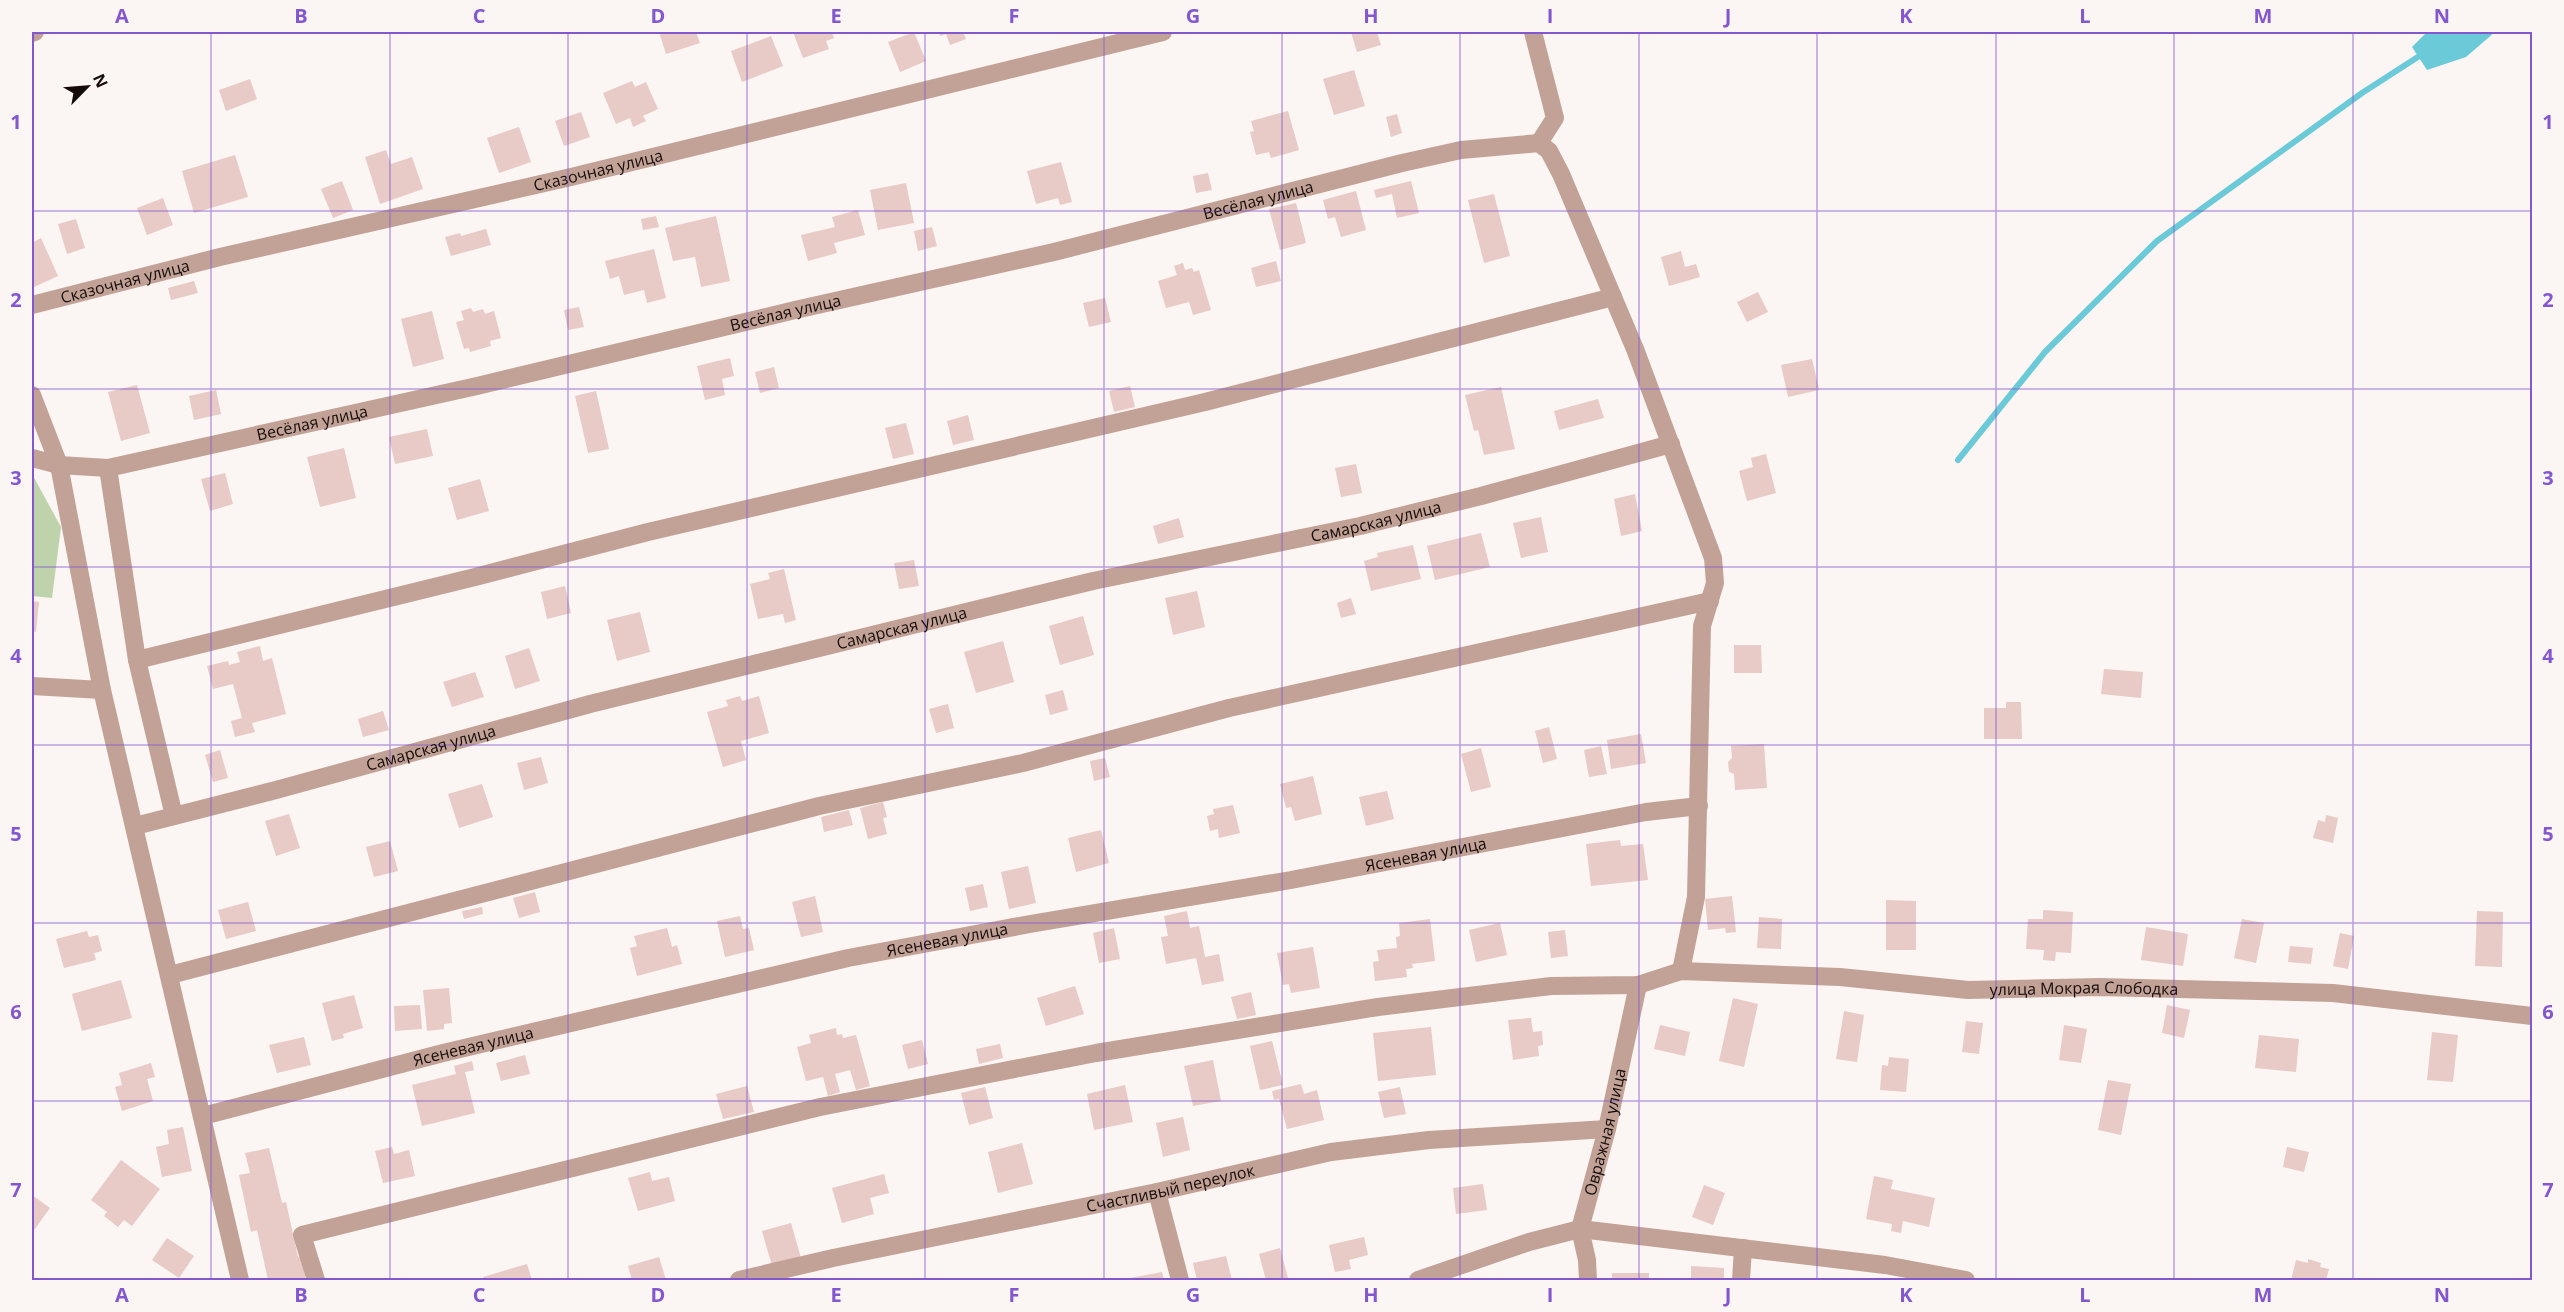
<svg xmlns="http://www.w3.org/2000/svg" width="2564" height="1312" viewBox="0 0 2564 1312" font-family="'Open Sans',sans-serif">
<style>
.green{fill:#bed2ac}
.water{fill:#6bcad8}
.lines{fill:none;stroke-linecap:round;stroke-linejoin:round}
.stream{stroke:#6bcad8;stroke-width:6}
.building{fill:#e8cac6}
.minor{stroke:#c2a296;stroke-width:18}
.grid{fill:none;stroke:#8257d0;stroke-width:1.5;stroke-opacity:0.55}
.labels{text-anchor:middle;stroke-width:4.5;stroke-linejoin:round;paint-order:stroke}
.street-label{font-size:16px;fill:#150c09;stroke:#fbf5f3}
.neatline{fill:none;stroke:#8257d0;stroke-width:2}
.grid-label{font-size:20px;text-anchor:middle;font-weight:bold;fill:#8257d0}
</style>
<rect width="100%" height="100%" fill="#fbf5f3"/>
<polygon class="green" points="32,474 61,527 52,598 32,596"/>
<polygon class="water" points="2427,32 2495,32 2466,57 2427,70 2412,47"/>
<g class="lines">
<polyline class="stream" points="1958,460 2045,352 2157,241 2362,93 2424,53"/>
</g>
<g class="building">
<polygon points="659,32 696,32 700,43 666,54"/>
<polygon points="793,32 832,32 834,38 826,41 829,49 803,58"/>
<polygon points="914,32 926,61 900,72 888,42"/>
<polygon points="939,32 963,32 966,39 950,45 946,34 940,36"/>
<polygon points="1351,32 1377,32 1381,45 1357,52"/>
<polygon points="771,36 783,66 742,82 731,51"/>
<polygon points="1354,70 1365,106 1334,115 1323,79"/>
<polygon points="250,79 257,99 226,111 219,90"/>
<polygon points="632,81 635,87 646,82 658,109 643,116 646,121 633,127 630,118 616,124 603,93"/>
<polygon points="1288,111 1299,150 1271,158 1269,152 1256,155 1250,132 1254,131 1251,121"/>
<polygon points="581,112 590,137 564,146 555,121"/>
<polygon points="1397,114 1402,133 1391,137 1386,117"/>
<polygon points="519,127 531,162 499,173 487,138"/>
<polygon points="386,150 391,164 412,157 423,189 380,204 365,157"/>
<polygon points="235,155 248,197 194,213 182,171"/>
<polygon points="1061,162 1072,202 1060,205 1058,198 1036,204 1027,171"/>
<polygon points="1208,173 1212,190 1196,193 1193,176"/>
<polygon points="342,181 353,210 333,218 321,189"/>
<polygon points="1411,181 1419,213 1397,218 1392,194 1376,198 1374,190"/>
<polygon points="906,183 914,223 878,230 870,190"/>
<polygon points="1356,191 1366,230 1341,237 1335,217 1328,219 1323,200"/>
<polygon points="1494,194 1510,256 1484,263 1468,200"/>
<polygon points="163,198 173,225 147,235 137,208"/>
<polygon points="1296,203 1306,243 1280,250 1269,209"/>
<polygon points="858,210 865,235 834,243 837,253 808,261 801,235 835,227 832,217"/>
<polygon points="656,216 659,227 643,230 641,219"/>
<polygon points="716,216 730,281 701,287 695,257 673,261 665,228"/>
<polygon points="76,219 85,248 67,254 58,224"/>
<polygon points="932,227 937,246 918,251 914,231"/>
<polygon points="486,229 491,245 451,256 445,237 460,233 461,236"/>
<polygon points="41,238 58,276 32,288 32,243"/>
<polygon points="654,249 666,298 647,303 644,290 624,295 619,276 610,279 605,261"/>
<polygon points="1681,251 1685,267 1696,264 1700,277 1669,286 1661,257"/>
<polygon points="1276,261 1281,281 1256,287 1251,268"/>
<polygon points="1183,263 1185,270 1192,268 1194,272 1199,270 1211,310 1193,315 1189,302 1166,308 1158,281 1177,275 1174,266"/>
<polygon points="194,281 198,293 171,300 168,288"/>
<polygon points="1758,292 1768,312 1747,322 1737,302"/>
<polygon points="1105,298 1111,322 1089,327 1083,303"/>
<polygon points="579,307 584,327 568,330 564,310"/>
<polygon points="471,308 473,312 483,309 485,314 494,311 501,338 490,341 491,346 470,352 469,348 464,349 456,322 464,320 461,311"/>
<polygon points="432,311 444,359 413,367 401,319"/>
<polygon points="730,358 734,376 722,379 725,395 705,400 697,366"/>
<polygon points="1812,359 1819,390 1788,397 1781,365"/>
<polygon points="774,367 779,388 760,393 755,372"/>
<polygon points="137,385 150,433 121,441 108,392"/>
<polygon points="1130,386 1135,407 1114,412 1109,391"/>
<polygon points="1501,387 1515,449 1484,455 1478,430 1474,431 1465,395"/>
<polygon points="216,390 221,414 194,420 189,396"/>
<polygon points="596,391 609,449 588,453 575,396"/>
<polygon points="1598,399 1604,418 1559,430 1554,411"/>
<polygon points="968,415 974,440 953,445 947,421"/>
<polygon points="906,423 914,454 893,459 885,428"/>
<polygon points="427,429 433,456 395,464 389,437"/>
<polygon points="344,448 356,498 320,507 307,457"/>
<polygon points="1766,454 1776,493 1747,501 1739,471 1753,467 1751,458"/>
<polygon points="1356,464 1362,493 1341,497 1335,468"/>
<polygon points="225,473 233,504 210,511 201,479"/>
<polygon points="480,479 489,511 457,520 448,488"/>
<polygon points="1635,494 1642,531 1621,536 1614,499"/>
<polygon points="1541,517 1548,552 1521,558 1513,523"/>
<polygon points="1179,518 1184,537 1158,544 1153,526"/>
<polygon points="1481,533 1490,567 1435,580 1427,546"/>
<polygon points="1413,545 1421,579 1371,591 1364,561 1378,557 1377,553"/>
<polygon points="914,560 919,586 899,589 894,563"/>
<polygon points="784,569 796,620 785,623 783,614 758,619 750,584 770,579 768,573"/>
<polygon points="565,586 571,613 547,619 541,592"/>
<polygon points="1197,591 1205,627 1173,635 1165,598"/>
<polygon points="1351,598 1356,614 1341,618 1337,603"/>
<polygon points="32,601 39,602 36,632 32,631"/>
<polygon points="640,612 650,652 617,661 607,620"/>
<polygon points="1083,616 1094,655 1060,665 1049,626"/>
<polygon points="1003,641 1014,682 976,693 964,652"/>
<polygon points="1734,645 1761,645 1762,673 1734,673"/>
<polygon points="260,646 263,661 272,658 286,714 252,723 255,732 235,737 231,721 242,718 233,684 213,689 207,666 228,661 229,665 240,662 237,652"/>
<polygon points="529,648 540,681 515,689 505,656"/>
<polygon points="2104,669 2143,672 2141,698 2101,694"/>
<polygon points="475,672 484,697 452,707 443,682"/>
<polygon points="1063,690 1068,710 1050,715 1045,695"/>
<polygon points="740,696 742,701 759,696 769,733 741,741 746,760 723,767 707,712 728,706 726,700"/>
<polygon points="2006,702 2021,702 2022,739 1984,739 1984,708 2006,708"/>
<polygon points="948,704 954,728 936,733 929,709"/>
<polygon points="383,711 389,730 363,737 358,719"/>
<polygon points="1549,727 1557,759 1543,763 1535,731"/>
<polygon points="1641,734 1646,763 1611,769 1607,740"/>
<polygon points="1764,744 1767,788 1735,790 1734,774 1729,772 1728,762 1732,758 1731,746"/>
<polygon points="1601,746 1607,774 1589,777 1584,750"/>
<polygon points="1481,748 1491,787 1471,792 1461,754"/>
<polygon points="220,750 228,778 213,782 205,755"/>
<polygon points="541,757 548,783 524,790 517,763"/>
<polygon points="1105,758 1110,777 1094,781 1090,761"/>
<polygon points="1313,776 1322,814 1295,821 1291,807 1286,808 1280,784"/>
<polygon points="482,784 493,817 459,828 448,794"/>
<polygon points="1387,791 1394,819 1366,826 1359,797"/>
<polygon points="883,802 887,817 883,818 887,834 868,839 860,808"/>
<polygon points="1233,805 1240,833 1219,838 1218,829 1210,831 1207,816 1214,814 1213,809"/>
<polygon points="849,810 853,825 824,832 821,817"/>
<polygon points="289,814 300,848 276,856 265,821"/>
<polygon points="2326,815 2338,818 2333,843 2313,838 2318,820 2325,822"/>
<polygon points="1101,830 1109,863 1076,872 1068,838"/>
<polygon points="1620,840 1621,846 1643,844 1648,880 1591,886 1586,844"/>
<polygon points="390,841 398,871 374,877 366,847"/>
<polygon points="1028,866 1036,903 1009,909 1001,872"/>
<polygon points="983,884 988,907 970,911 965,888"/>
<polygon points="535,892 540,912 519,918 513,898"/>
<polygon points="815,896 823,932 801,937 792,902"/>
<polygon points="1732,896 1736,932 1726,933 1725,928 1708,930 1705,899"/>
<polygon points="1886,900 1916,901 1916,950 1886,950"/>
<polygon points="248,902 256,931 226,939 218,910"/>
<polygon points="482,907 483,914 464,919 462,911"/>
<polygon points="2043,910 2073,912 2071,953 2056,952 2055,961 2043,960 2044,950 2026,949 2028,919 2043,919"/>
<polygon points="1187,911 1190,928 1199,926 1205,957 1219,954 1224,981 1202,985 1196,958 1166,964 1161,937 1168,936 1164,916"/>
<polygon points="2477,911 2503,912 2502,967 2475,966"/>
<polygon points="740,916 743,929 749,928 754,950 725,957 717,921"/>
<polygon points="1759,917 1782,919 1781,949 1757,948"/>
<polygon points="1430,919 1435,961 1412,964 1413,968 1406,969 1407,977 1375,981 1373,962 1379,961 1377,950 1397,948 1396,937 1400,936 1399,923"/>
<polygon points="2242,919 2264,923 2256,963 2234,958"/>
<polygon points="1500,923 1507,955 1476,962 1469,930"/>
<polygon points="2146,927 2188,934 2183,966 2141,960"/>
<polygon points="667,928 672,947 677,945 682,964 637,976 630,948 637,946 634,936"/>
<polygon points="1114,928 1120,959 1099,963 1093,933"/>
<polygon points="1565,930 1568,956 1551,958 1548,932"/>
<polygon points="87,931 89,937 98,935 102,951 94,953 96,960 64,968 56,939"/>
<polygon points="2340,933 2354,936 2348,969 2333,966"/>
<polygon points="2290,946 2313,948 2311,964 2288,962"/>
<polygon points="1313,947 1320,988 1291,993 1289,984 1283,985 1277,953"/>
<polygon points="121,980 132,1018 82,1031 72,994"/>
<polygon points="1075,986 1084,1014 1046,1026 1037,998"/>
<polygon points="449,988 452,1023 444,1024 444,1029 427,1031 423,990"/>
<polygon points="1251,992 1256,1015 1237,1019 1231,997"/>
<polygon points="354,995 363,1028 343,1034 344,1038 332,1041 322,1003"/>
<polygon points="1733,998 1758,1004 1744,1067 1719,1061"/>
<polygon points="420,1005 422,1029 395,1031 394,1006"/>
<polygon points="2167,1005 2190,1010 2184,1038 2162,1033"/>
<polygon points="1844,1011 1864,1015 1857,1062 1836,1059"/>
<polygon points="1531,1018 1533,1032 1542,1031 1543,1045 1538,1046 1539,1056 1513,1060 1508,1020"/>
<polygon points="1966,1021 1983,1023 1979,1054 1962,1052"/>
<polygon points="1660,1025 1690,1032 1685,1056 1654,1049"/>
<polygon points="2064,1025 2087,1029 2081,1063 2059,1060"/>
<polygon points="1431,1027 1436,1075 1378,1081 1373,1033"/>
<polygon points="836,1028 837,1035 842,1034 843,1038 856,1035 870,1086 856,1090 850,1070 835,1074 840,1092 828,1096 823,1077 806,1081 797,1047 811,1043 809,1035"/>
<polygon points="2432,1032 2458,1035 2453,1082 2427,1080"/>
<polygon points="2259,1035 2299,1039 2296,1072 2255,1068"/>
<polygon points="304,1037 311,1065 277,1073 269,1045"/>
<polygon points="922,1040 928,1064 908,1069 902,1045"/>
<polygon points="1272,1041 1283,1085 1260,1090 1250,1046"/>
<polygon points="1000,1044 1003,1058 979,1064 976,1049"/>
<polygon points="525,1055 530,1074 501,1081 496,1063"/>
<polygon points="1889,1057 1909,1059 1906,1092 1880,1090 1882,1065 1888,1066"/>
<polygon points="1213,1060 1221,1101 1193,1106 1184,1066"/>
<polygon points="472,1061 474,1070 465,1072 475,1113 422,1126 412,1085 456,1074 454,1066"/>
<polygon points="151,1063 155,1077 147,1079 153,1101 122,1111 115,1087 122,1085 119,1073"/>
<polygon points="2108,1080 2131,1084 2121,1135 2098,1130"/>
<polygon points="1301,1084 1304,1094 1317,1090 1324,1120 1287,1129 1279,1099 1274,1100 1272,1091"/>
<polygon points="1125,1085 1133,1122 1094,1130 1087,1094"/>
<polygon points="747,1086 754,1112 723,1119 716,1094"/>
<polygon points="985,1087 993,1118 969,1125 961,1093"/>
<polygon points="1400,1087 1406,1114 1384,1118 1378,1092"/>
<polygon points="1183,1117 1190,1150 1163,1157 1156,1123"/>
<polygon points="183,1127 192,1171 162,1177 156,1147 169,1144 167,1130"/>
<polygon points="1022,1143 1033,1184 998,1193 988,1152"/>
<polygon points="392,1147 394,1154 409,1150 415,1176 383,1183 375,1151"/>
<polygon points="2287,1147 2309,1152 2304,1172 2283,1167"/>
<polygon points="269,1148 282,1203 286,1202 298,1257 301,1257 306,1280 268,1280 257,1230 251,1232 239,1175 250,1173 245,1153"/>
<polygon points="121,1160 160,1189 132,1226 124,1220 118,1227 104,1216 107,1212 91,1200"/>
<polygon points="650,1172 652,1181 669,1177 675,1201 638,1211 628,1178"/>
<polygon points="884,1174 889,1193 870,1198 874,1214 842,1223 832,1188"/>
<polygon points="1874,1176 1893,1180 1891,1189 1935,1198 1929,1227 1903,1221 1901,1233 1891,1231 1892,1224 1866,1219"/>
<polygon points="1483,1184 1487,1210 1456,1214 1453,1188"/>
<polygon points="1704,1185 1725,1193 1713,1225 1692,1217"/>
<polygon points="32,1195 50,1208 32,1233"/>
<polygon points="791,1223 801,1258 772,1266 762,1231"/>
<polygon points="1364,1237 1368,1255 1349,1260 1351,1269 1335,1272 1329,1245"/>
<polygon points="167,1238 194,1256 179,1278 152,1260"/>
<polygon points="1280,1248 1288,1278 1266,1280 1259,1254"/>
<polygon points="1226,1256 1232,1280 1197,1280 1193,1263"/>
<polygon points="659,1257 666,1280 632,1280 628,1266"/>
<polygon points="2308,1259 2321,1263 2320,1267 2329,1269 2326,1280 2291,1280 2296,1260 2308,1263"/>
<polygon points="527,1264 532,1280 484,1280 483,1277"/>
<polygon points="1691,1266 1724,1268 1724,1280 1691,1280"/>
<polygon points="1162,1272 1164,1280 1125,1280 1125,1279"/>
<rect x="1612" y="1273" width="37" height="7"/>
</g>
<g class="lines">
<g class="minor">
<polyline points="1533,32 1555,118 1539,143"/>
<polyline points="32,33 35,32"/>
<polyline points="1539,143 1549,151 1561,174 1635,349 1713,558 1715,583 1702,626 1696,897 1681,971"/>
<path id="s1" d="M 32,305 L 220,257 L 571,177 L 1163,32"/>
<polyline points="32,395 59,465 102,690 240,1280"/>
<path id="s2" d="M 32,458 L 59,465 L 108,468 L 477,386 L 795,310 L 1054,252 L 1402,163 L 1461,150 L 1539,143"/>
<polyline points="108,468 137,660 174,816"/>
<polyline points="137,660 475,577 648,532 1205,402 1613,297"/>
<polyline points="32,686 102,690"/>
<path id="s3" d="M 135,826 L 276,790 L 590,704 L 1093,581 L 1360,526 L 1481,496 L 1671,444"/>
<polyline points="170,975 819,806 1023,763 1229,708 1710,601"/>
<path id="s4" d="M 203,1116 L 443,1053 L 848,958 L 1030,924 L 1291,880 L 1646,812 L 1699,806"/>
<polyline points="1157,1192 1180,1280"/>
<path id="s5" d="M 316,1280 L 302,1235 L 820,1107 L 1096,1053 L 1378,1007 L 1551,986 L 1638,985 L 1681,971 L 1840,977 L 1968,990 L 2100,987 L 2333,993 L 2532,1016"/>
<path id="s6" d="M 739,1280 L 833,1258 L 1157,1192 L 1331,1152 L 1429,1140 L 1607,1129"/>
<polyline points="1418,1280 1529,1242 1580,1229 1885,1265 1966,1280"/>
<path id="s7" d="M 1588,1280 L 1587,1260 L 1580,1229 L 1607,1129 L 1638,985"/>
<polyline points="1741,1280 1743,1248"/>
</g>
</g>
<path class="grid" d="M 211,32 L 211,1280M 390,32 L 390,1280M 568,32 L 568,1280M 747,32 L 747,1280M 925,32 L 925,1280M 1104,32 L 1104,1280M 1282,32 L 1282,1280M 1460,32 L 1460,1280M 1639,32 L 1639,1280M 1817,32 L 1817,1280M 1996,32 L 1996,1280M 2174,32 L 2174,1280M 2353,32 L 2353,1280M 32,211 L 2532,211M 32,389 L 2532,389M 32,567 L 2532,567M 32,745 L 2532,745M 32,923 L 2532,923M 32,1101 L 2532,1101"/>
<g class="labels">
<g class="street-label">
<text dy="6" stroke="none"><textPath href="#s1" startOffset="582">Сказочная улица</textPath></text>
<text dy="6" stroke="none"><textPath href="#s2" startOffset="1258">Весёлая улица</textPath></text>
<text dy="6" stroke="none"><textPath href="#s1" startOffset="96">Сказочная улица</textPath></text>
<text dy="6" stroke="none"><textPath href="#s2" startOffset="772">Весёлая улица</textPath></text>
<text dy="6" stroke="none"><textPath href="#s2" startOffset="286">Весёлая улица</textPath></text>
<text dy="6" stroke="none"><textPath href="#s3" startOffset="1278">Самарская улица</textPath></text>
<text dy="6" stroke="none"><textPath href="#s3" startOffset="792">Самарская улица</textPath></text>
<text dy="6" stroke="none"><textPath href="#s3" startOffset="306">Самарская улица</textPath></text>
<text dy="6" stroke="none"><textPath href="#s4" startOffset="1251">Ясеневая улица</textPath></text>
<text dy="6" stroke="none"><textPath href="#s4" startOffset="765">Ясеневая улица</textPath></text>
<text dy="6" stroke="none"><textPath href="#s5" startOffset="1858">улица Мокрая Слободка</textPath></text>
<text dy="6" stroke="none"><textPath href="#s4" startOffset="279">Ясеневая улица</textPath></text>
<text dy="6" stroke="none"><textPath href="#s7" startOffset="152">Овражная улица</textPath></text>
<text dy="6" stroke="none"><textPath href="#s6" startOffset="441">Счастливый переулок</textPath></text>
</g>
</g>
<rect width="2564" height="1312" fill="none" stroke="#fbf5f3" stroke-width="66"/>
<g transform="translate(87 87) rotate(65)" stroke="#fbf5f3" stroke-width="4.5" paint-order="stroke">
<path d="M0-4.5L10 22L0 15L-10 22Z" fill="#150c09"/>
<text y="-9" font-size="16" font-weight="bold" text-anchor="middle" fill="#150c09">N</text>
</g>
<rect x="33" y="33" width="2498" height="1246" class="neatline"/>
<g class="grid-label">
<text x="122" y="23">A</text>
<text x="301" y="23">B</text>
<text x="479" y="23">C</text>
<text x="658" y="23">D</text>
<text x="836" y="23">E</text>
<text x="1014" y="23">F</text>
<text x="1193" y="23">G</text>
<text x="1371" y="23">H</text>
<text x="1550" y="23">I</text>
<text x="1728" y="23">J</text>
<text x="1906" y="23">K</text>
<text x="2085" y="23">L</text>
<text x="2263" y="23">M</text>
<text x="2442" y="23">N</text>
<text x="16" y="129">1</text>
<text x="2548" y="129">1</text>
<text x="16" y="307">2</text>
<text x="2548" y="307">2</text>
<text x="16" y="485">3</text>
<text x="2548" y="485">3</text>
<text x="16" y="663">4</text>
<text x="2548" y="663">4</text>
<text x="16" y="841">5</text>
<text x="2548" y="841">5</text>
<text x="16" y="1019">6</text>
<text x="2548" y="1019">6</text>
<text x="16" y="1197">7</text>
<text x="2548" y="1197">7</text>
<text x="122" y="1302">A</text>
<text x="301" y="1302">B</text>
<text x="479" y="1302">C</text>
<text x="658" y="1302">D</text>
<text x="836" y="1302">E</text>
<text x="1014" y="1302">F</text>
<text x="1193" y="1302">G</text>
<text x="1371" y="1302">H</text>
<text x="1550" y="1302">I</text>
<text x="1728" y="1302">J</text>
<text x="1906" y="1302">K</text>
<text x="2085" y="1302">L</text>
<text x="2263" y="1302">M</text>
<text x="2442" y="1302">N</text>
</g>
</svg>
